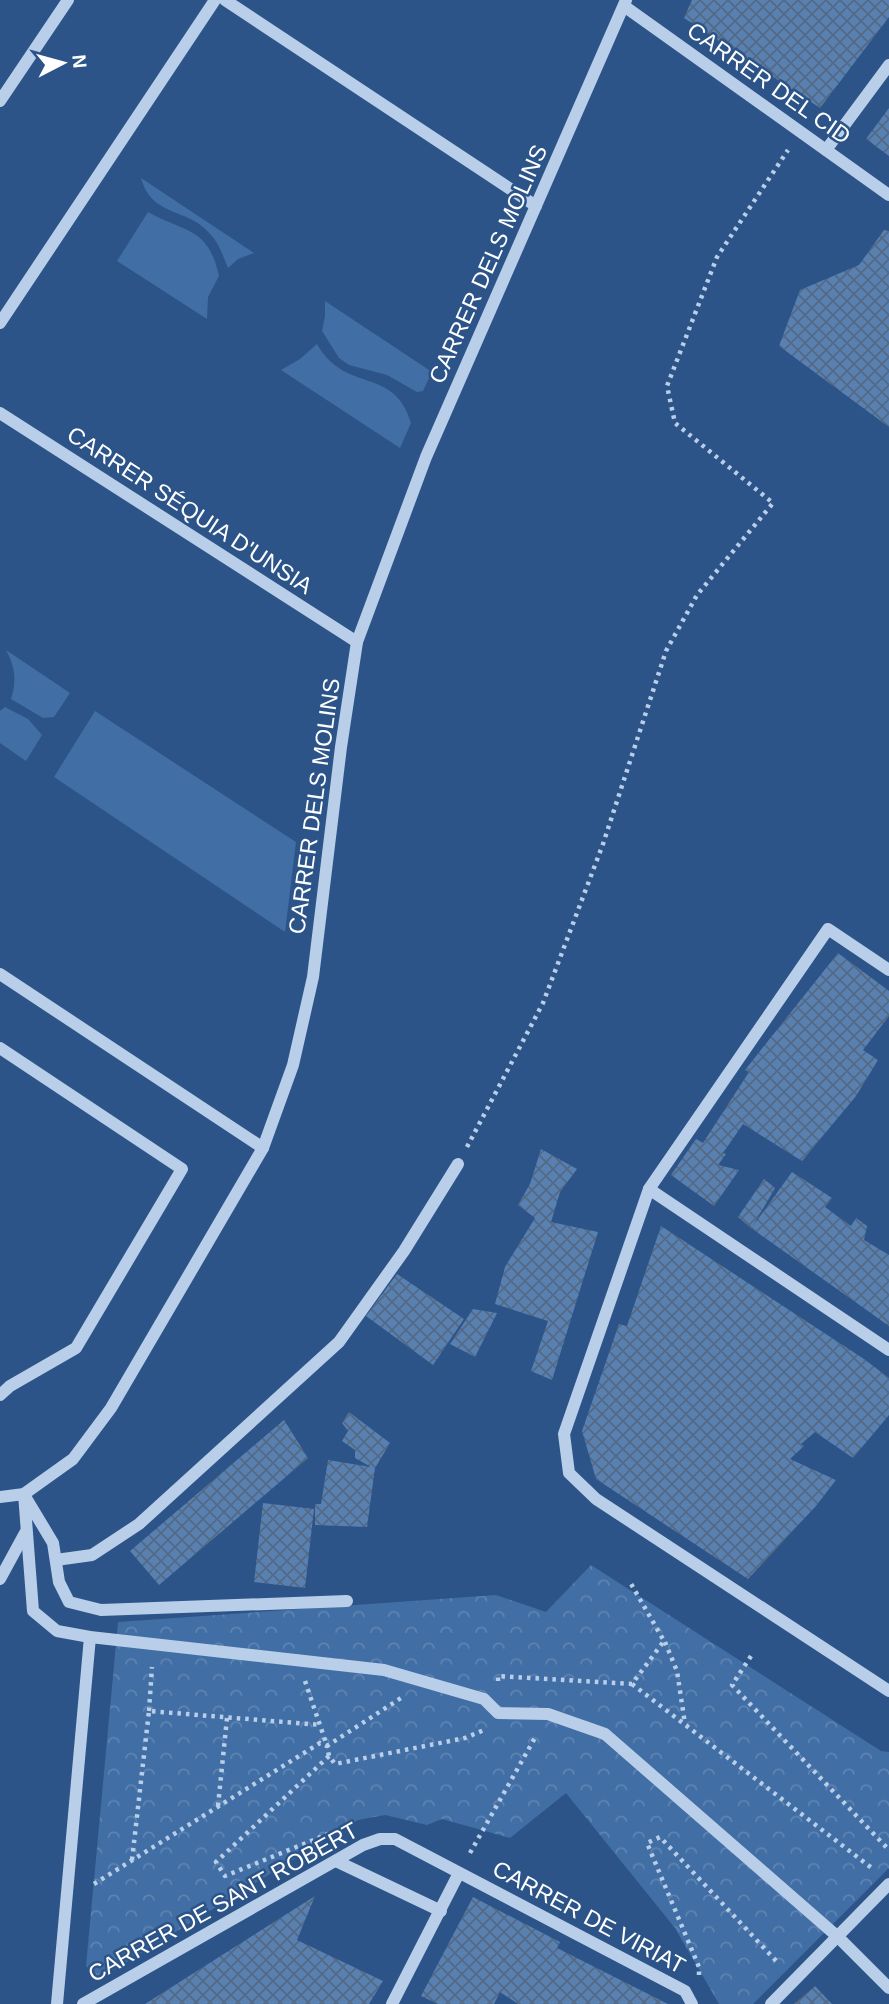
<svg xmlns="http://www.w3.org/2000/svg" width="889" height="2004" viewBox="0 0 889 2004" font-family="Arial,sans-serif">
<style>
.grass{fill:#416ea4}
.forest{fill:url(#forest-crowns)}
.building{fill:url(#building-cross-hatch)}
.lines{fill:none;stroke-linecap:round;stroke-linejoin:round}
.path{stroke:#b9cee8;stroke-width:4.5;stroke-dasharray:3.5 5;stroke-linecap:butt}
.minor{stroke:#b9cee8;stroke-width:12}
.labels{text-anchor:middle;stroke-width:5;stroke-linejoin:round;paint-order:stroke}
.street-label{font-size:23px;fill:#fff;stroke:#2c5488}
</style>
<defs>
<pattern id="forest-crowns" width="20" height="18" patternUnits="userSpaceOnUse" patternTransform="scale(1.75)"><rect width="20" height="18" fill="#416ea4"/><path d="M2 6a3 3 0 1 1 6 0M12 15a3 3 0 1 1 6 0" fill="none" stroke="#5e84b2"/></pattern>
<pattern id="building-cross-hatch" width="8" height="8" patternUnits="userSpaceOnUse" patternTransform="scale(1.75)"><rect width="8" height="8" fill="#5880b1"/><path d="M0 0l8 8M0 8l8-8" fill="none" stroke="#536984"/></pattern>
</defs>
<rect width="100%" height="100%" fill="#2c5488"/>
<g class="grass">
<path d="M 141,178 L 254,253 L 238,259 L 228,268 C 223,256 219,243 210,234 C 188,207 152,218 141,178 Z"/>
<path d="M 148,212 C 185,233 208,226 219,276 L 208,297 L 207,319 L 117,261 Z"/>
<polygon points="325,301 432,372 423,391 417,392 387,375 349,365 339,358 322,331 325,316"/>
<path d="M 317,344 C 346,395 394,365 411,423 L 400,448 L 281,370 L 300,359 Z"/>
<path d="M 6,650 L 70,693 L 54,717 L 43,718 L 11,699 C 17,681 15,666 6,650 Z"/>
<polygon points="5,707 28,719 42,735 26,761 0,743 0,711"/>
<polygon points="95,711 296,842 285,932 54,777"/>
</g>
<polygon class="forest" points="591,1565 881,1751 889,1752 889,1868 753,2004 719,2004 675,1928 566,1793 510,1838 442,1819 427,1825 385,1815 358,1820 99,1979 86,1966 118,1622 496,1595 546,1612"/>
<g class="building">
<polygon points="692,0 889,0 889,17 820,108 684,18"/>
<polygon points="889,108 889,156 866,139"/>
<polygon points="884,230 889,231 889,427 779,346 800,290 859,265"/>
<polygon points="838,953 889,991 889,1016 863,1050 878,1060 856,1096 802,1161 743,1124 723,1153 726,1154 718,1165 739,1170 714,1206 671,1175 696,1139 703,1143 749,1072 745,1070"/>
<polygon points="541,1149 577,1169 560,1192 551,1222 598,1232 552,1380 531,1371 548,1321 495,1304 505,1267 535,1218 518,1205 530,1184"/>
<polygon points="792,1172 832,1198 825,1207 851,1226 856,1218 867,1226 864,1240 889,1255 889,1326 751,1228 738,1217 764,1179 775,1188 753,1226"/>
<polygon points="661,1226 864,1359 889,1378 889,1415 853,1458 815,1432 801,1444 804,1446 790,1459 836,1480 816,1506 748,1579 596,1479 582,1431 619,1324 627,1326"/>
<polygon points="397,1274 464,1319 433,1365 366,1316"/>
<polygon points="473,1309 497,1313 475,1357 450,1344"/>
<polygon points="349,1412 390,1443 375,1468 367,1527 315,1525 315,1504 321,1504 328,1460 371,1467 355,1458 355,1450 342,1441 348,1431 342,1423"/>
<polygon points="284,1420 308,1458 159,1585 130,1551"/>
<polygon points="263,1503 314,1509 305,1588 254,1582"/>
<polygon points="315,1896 297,1940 383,1981 369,2004 145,2004"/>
<polygon points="473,1897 560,1942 557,1948 668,2004 518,2004 500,1992 494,2004 438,2004 421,1996"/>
<polygon points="815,1986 832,2004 794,2004"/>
</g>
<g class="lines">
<g class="path">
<polyline points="467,1147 543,1003 603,844 666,651 697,595 773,503 675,423 667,386 717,257 788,150"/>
<polyline points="665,1642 677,1671 685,1724"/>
<polyline points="751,1656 732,1685 889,1850"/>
<polyline points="305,1681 327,1746 401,1698"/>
<polyline points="498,1681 498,1676 632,1684 664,1641 630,1582"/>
<polyline points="632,1684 873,1869"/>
<polyline points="149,1711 152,1667"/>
<polyline points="329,1756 216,1862 225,1876 338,1830"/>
<polyline points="218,1806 227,1718"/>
<polyline points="470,1853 536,1736"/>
<polyline points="132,1860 149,1711 321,1725"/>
<polyline points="94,1884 320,1743 327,1746 329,1756 335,1764 465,1738 484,1730"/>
<polyline points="699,1975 699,1967 647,1843 660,1837 779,1964"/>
</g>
<g class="minor">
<polyline points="225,0 536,206"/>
<polyline points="624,6 889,195"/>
<polyline points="0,101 68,0"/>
<polyline points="826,150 889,65"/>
<polyline points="0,323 215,0"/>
<polyline points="0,413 357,642"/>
<polyline points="889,970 828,929 649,1189 564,1434 569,1473 596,1499 889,1691"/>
<polyline points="0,974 263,1148"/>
<polyline points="0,1048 182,1169 76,1348 10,1386 0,1395"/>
<polyline points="649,1189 889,1350"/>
<polyline points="24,1494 33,1611 57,1631 90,1637 384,1670 484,1699 498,1713 548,1714 605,1734 838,1937 889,1988"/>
<polyline points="0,1497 24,1494 73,1459 111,1408 263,1148 293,1065 313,977 341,747 357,642 426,457 626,0"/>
<polyline points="26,1498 53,1543 59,1582 69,1602 101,1610 347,1601"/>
<polyline points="56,1560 92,1555 139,1524 339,1342 404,1251 458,1164"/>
<polyline points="0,1579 25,1533"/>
<polyline points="336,1861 441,1911"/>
<polyline points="57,2004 90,1637"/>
<polyline points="83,2004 363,1845 380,1839 395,1839 685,1991 692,2004"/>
<polyline points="392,2004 459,1873"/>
<polyline points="771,2004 889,1884"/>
</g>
</g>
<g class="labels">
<g class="street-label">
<text transform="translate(769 83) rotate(35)" y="8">CARRER DEL CID</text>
<text transform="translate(488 264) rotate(-66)" y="8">CARRER DELS MOLINS</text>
<text transform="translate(190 510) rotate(33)" y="8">CARRER SÉQUIA D'UNSIA</text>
<text transform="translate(314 806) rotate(-82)" y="8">CARRER DELS MOLINS</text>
<text transform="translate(223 1902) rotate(-29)" y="8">CARRER DE SANT ROBERT</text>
<text transform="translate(589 1917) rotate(28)" y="8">CARRER DE VIRIAT</text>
</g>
</g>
<g transform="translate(63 63) rotate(84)" stroke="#2c5488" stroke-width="5" paint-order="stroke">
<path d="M0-5L12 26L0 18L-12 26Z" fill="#ffffff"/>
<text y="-10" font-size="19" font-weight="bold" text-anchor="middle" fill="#ffffff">N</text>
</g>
</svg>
